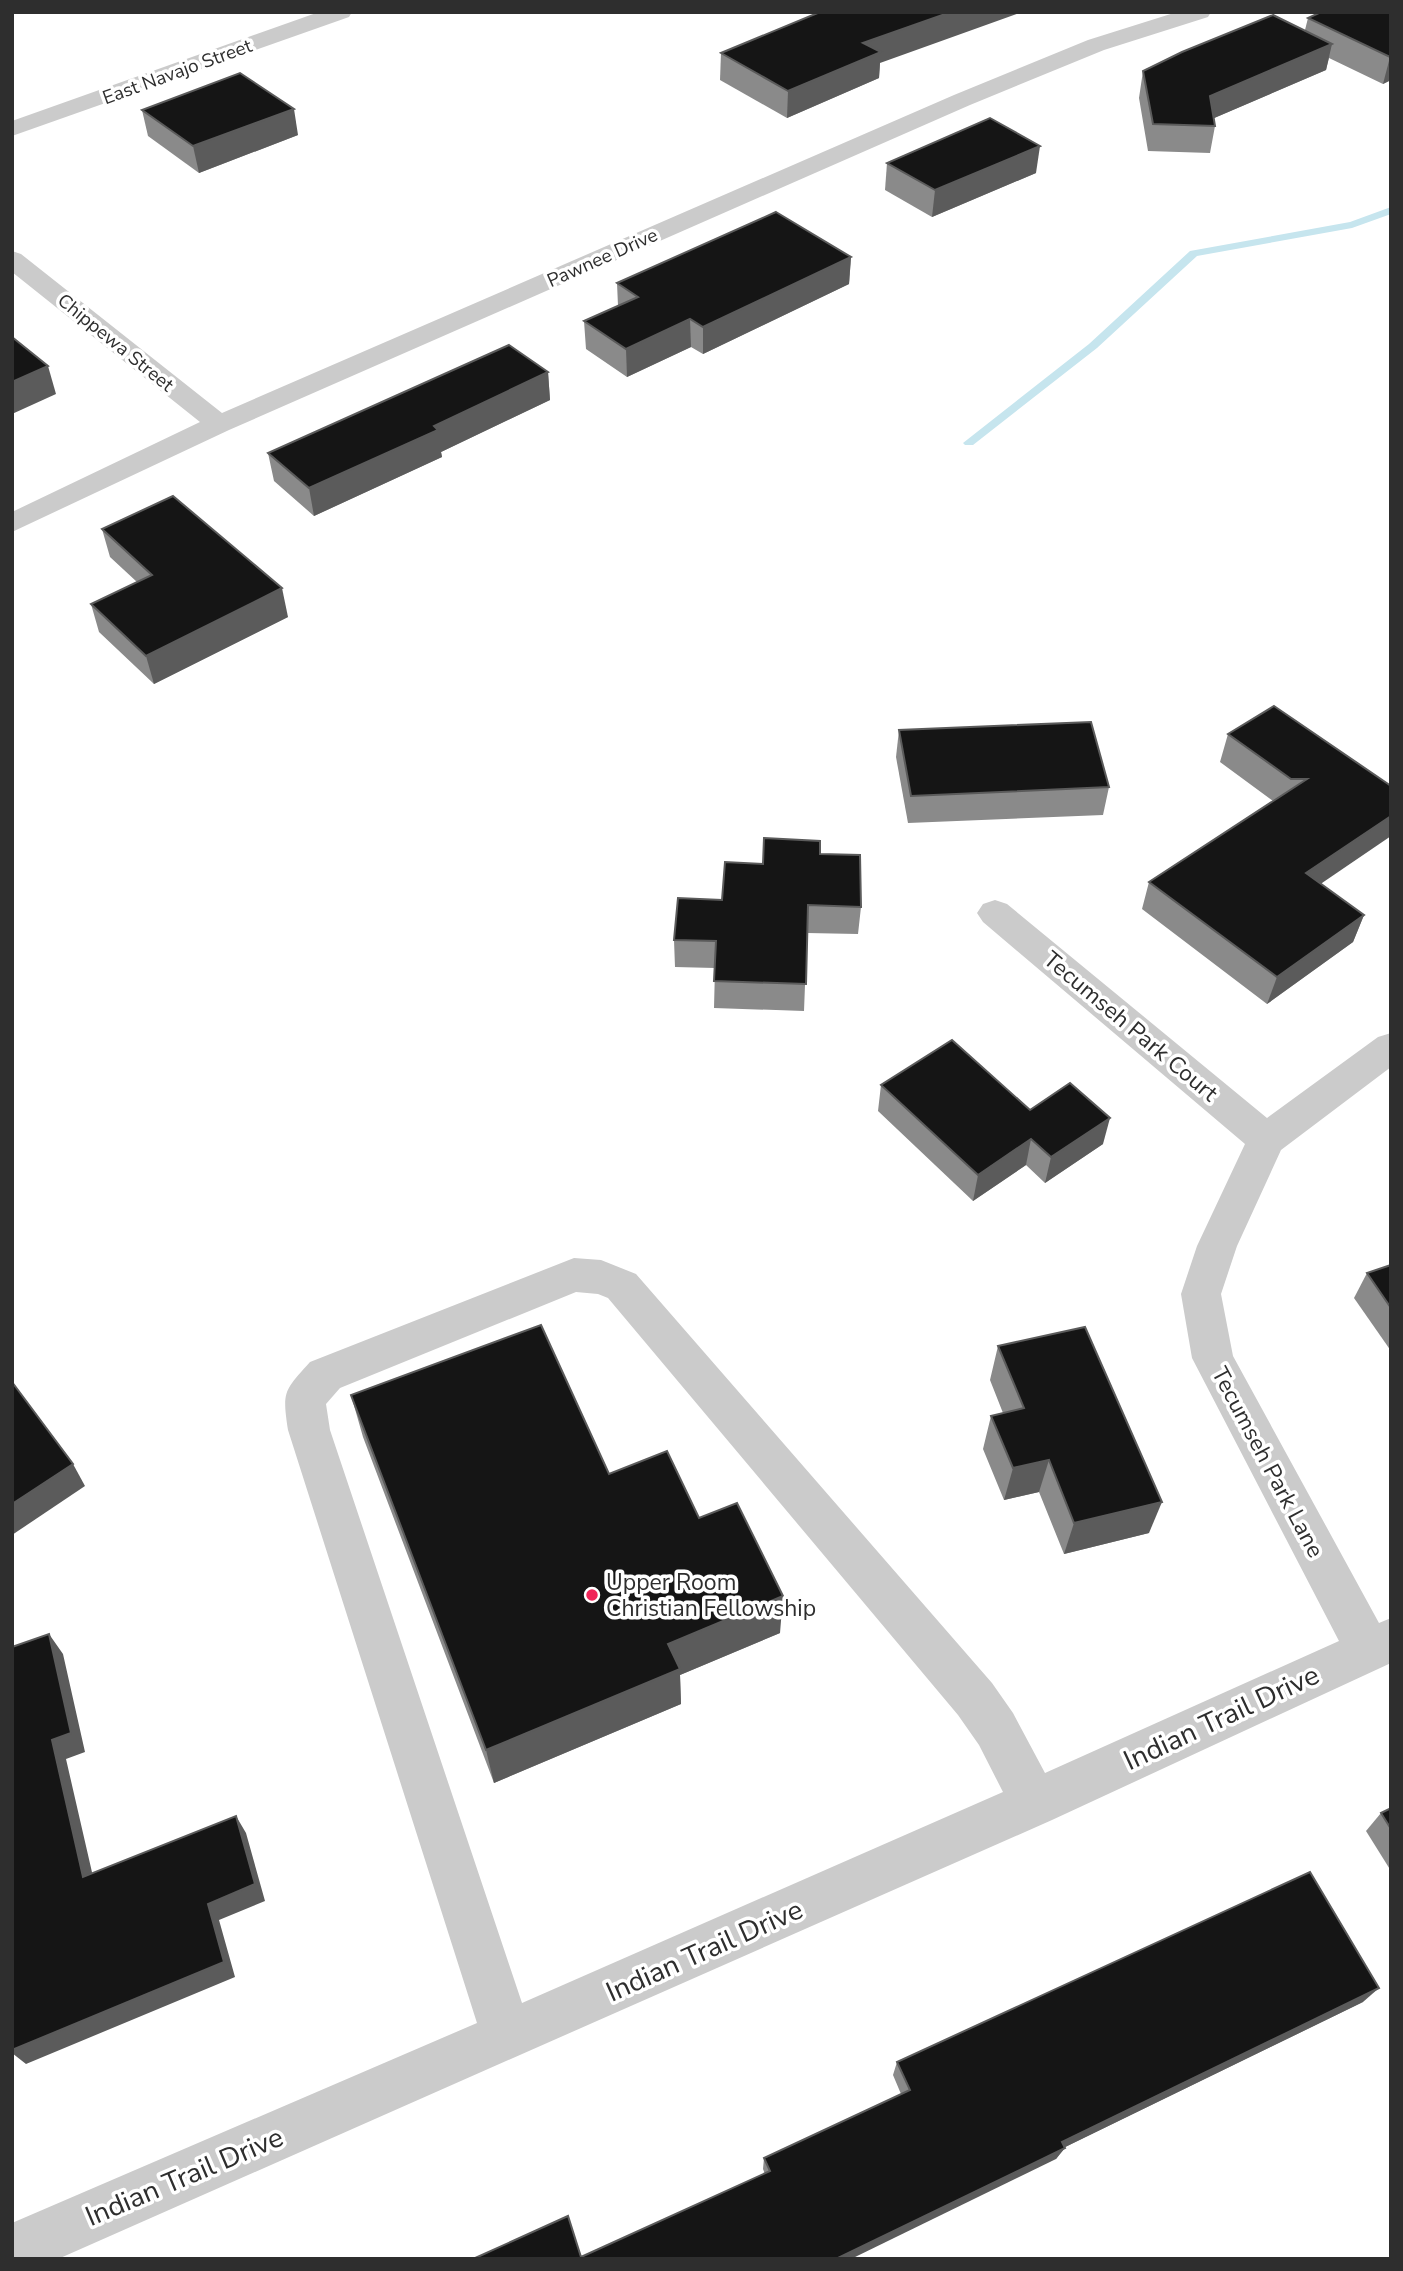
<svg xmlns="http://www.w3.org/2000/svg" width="1403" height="2271" viewBox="0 0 1403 2271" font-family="'Nunito Sans',sans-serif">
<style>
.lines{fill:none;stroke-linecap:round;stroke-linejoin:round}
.stream{fill:#c6e5ee;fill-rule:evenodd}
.minor{fill:#cbcbcb;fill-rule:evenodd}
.wall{fill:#8a8a8a}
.shaded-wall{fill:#5b5b5b}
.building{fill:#151515;stroke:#5b5b5b;stroke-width:2}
.poi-dot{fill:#f02558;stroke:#fff;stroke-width:2.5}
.labels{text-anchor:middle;stroke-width:7;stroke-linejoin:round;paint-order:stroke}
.far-street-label{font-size:19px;fill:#2e2e2e;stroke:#fff}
.street-label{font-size:23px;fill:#2e2e2e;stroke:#fff}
.poi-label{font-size:23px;fill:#2e2e2e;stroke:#fff;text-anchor:start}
.near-street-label{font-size:28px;fill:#2e2e2e;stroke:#fff}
</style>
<rect width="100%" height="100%" fill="#fff"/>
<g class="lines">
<polygon class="stream" points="1391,207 1391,214 1352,228 1197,256 1097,348 973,445 965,445 963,443 1089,344 1190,251 1350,222"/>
<g class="minor">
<polygon points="319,12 352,12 349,17 12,136 12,121"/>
<polygon points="1177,12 1211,12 1208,17 1104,50 970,105 229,430 12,532 12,512 200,422 12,272 12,251 21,254 222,413 954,95 1088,40"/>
<path d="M 995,900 L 1007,904 L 1267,1118 L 1378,1037 L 1391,1033 L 1391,1067 L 1281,1150 L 1237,1246 L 1221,1294 L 1233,1356 L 1379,1623 L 1391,1618 L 1391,1663 L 1052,1820 L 58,2259 L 12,2259 L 12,2223 L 477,2023 L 288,1430 C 282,1391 284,1391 310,1362 L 574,1258 L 601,1260 L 636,1274 L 992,1683 L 1013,1713 L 1045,1773 L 1339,1641 L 1192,1358 L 1181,1294 L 1197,1246 L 1245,1144 L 983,922 L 977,913 L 983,904 ZM 576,1292 L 598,1294 L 608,1298 L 958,1715 L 979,1745 L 1003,1792 L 522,2003 L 330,1430 L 326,1404 L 340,1388 Z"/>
</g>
</g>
<g class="wall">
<polygon points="1391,12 1391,80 1383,84 1329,58 1326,70 1214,118 1215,126 1210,153 1148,151 1139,98 1143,71 1305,30 1308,18"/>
<polygon points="721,53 880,63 879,78 787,118 720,80"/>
<polygon points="142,110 298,135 199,173 148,136"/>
<polygon points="887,163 1036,173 932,217 885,190"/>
<polygon points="851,257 849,284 703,354 691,347 627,377 586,349 584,321 618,306 617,283"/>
<polygon points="548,372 550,400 441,452 442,457 314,516 274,481 268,453"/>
<polygon points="102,529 288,617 154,684 99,632 91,604 137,582 110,557"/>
<polygon points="899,730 1109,787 1103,815 908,823 896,757"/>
<polygon points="1228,734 1391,786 1321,884 1364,915 1353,942 1267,1004 1142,909 1149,882 1273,801 1220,762"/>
<polygon points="820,854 861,907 858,934 807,933 804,1011 714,1008 715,968 675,967 674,940 763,864"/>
<polygon points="881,1085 1030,1110 1103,1144 1045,1183 1026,1165 973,1201 878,1111"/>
<polygon points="1391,1265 1391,1351 1354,1298 1367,1273"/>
<polygon points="998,1346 1149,1533 1064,1554 1039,1492 1004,1500 983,1449 991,1416 1003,1413 990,1380"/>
<polygon points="351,1395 609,1474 699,1518 780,1633 680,1675 681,1704 494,1783 363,1437"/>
<polygon points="1391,1808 1391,1871 1366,1831 1381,1813"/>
<polygon points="1363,2002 1065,2147 1056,2159 765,2174 763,2169 764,2158 901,2094 893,2075 897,2062"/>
</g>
<g class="shaded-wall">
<polygon points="951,12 1022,12 880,63 879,78 787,118 788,91 863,43"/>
<polygon points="1332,44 1326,70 1205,122 1210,96"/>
<polygon points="1390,57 1391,57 1391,80 1383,84"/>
<polygon points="294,109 298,135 199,173 193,146"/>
<polygon points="1040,146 1036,173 932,217 935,190"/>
<polygon points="851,257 849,284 703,354 703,327"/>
<polygon points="690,319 691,347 627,377 626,349"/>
<polygon points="48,366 56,394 12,414 12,382"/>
<polygon points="548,372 550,400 441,452 442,457 314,516 309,488 434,426"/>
<polygon points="282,588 288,617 154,684 146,656"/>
<polygon points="1391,816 1391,836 1297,900 1306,873"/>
<polygon points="1364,915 1353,942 1267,1004 1277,977"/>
<polygon points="1110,1118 1103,1144 1045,1183 1051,1157"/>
<polygon points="1031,1139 1026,1165 973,1201 978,1175"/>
<polygon points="1049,1460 1039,1492 1004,1500 1013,1468"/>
<polygon points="73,1464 85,1486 12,1535 12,1504"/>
<polygon points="1162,1502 1149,1533 1064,1554 1074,1523"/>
<polygon points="783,1596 780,1633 680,1675 681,1704 494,1783 486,1750 668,1644"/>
<polygon points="49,1634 63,1654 85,1752 66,1759 97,1894 83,1877 52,1740"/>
<polygon points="236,1816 246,1833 265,1901 219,1920 235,1977 26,2064 12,2053 12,2050 208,1904"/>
<polygon points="1379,1988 1363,2002 1053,2153 1062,2142"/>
<polygon points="1065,2148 1056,2159 851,2259 836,2259"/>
</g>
<g class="building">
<polygon points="820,12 951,12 863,43 881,52 788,91 721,53"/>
<polygon points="1321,12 1391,12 1391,57 1390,57 1308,18"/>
<polygon points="1273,15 1332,44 1210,96 1215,126 1153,124 1143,71 1182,52"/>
<polygon points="240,73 294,109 193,146 142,110"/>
<polygon points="990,118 1040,146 935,190 887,163"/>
<polygon points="776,212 851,257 703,327 690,319 626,349 584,321 638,297 617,283"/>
<polygon points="12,337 48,366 12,382"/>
<polygon points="509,345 548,372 434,426 438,430 309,488 268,453"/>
<polygon points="173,496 282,588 146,656 91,604 152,575 102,529"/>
<polygon points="1274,706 1391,786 1391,816 1306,873 1364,915 1277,977 1149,882 1307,779 1291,779 1228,734"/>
<polygon points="1091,722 1109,787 911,796 899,730"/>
<polygon points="764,838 820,841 820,854 860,855 861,907 808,905 806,984 714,981 716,941 674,940 678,898 722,900 725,862 763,864"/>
<polygon points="952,1040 1030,1110 1070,1083 1110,1118 1051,1157 1031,1139 978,1175 881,1085"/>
<polygon points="1391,1265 1391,1308 1367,1273"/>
<polygon points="541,1325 609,1474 667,1451 699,1518 737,1503 783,1596 668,1644 680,1669 486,1750 351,1395"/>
<polygon points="1085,1327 1162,1502 1074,1523 1049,1460 1013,1468 991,1416 1024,1408 998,1346"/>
<polygon points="12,1382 73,1464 12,1504"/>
<polygon points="49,1634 71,1733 52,1740 83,1877 236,1816 255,1884 208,1904 224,1962 12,2050 12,1647"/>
<polygon points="1391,1808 1391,1829 1381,1813"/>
<polygon points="1310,1872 1379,1988 1062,2142 1065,2148 836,2259 473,2259 568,2216 581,2257 770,2171 764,2158 910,2090 897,2062"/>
</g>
<circle class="poi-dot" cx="592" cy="1595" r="7"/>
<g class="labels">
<g class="far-street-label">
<text transform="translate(177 71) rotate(-20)" y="7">East Navajo Street</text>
<text transform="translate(602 257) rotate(-24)" y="7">Pawnee Drive</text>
<text transform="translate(116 342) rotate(39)" y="7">Chippewa Street</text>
</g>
<g class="street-label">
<text transform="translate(1131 1026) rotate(40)" y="8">Tecumseh Park Court</text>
<text transform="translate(1268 1462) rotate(62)" y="8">Tecumseh Park Lane</text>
</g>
<g class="poi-label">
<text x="606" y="1590">Upper Room<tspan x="606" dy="26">Christian Fellowship</tspan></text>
</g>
<g class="near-street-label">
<text transform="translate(1221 1717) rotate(-25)" y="10">Indian Trail Drive</text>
<text transform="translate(704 1950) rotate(-24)" y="10">Indian Trail Drive</text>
<text transform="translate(184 2176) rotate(-23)" y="10">Indian Trail Drive</text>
</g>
</g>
<rect width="1403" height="2271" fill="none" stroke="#2e2e2e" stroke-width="28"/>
</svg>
